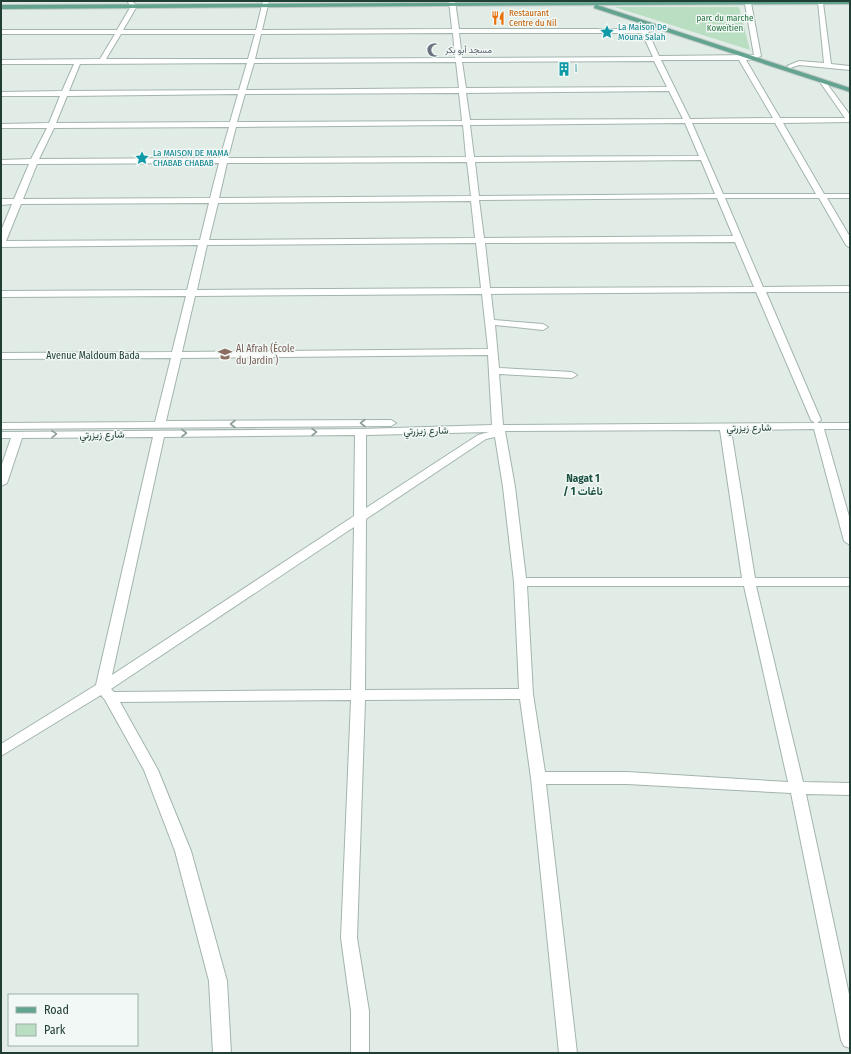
<svg xmlns="http://www.w3.org/2000/svg" width="851" height="1054" viewBox="0 0 851 1054" font-family="'Fira Sans Condensed',Vazirmatn,sans-serif">
<style>
.green{fill:#b9dec1}
.lines{fill:none;stroke-linecap:round;stroke-linejoin:round}
.minor-casing{stroke:#a3b4ad;stroke-width:2}
.major-casing{stroke:#c1c9c6;stroke-width:2}
.minor{fill:#fff;fill-rule:evenodd}
.major{fill:#63a490;fill-rule:evenodd}
.oneway{stroke:#909e9a}
.labels{text-anchor:middle;stroke-width:3;stroke-linejoin:round;paint-order:stroke}
.far-food-label{font-size:9px;fill:#c56008;stroke:#f1f8f5;text-anchor:start}
.far-park-label{font-size:9px;fill:#297642;stroke:#f1f8f5}
.far-culture-label{font-size:9px;fill:#0d838f;stroke:#f1f8f5;text-anchor:start}
.far-worship-label{font-size:9px;fill:#5b616d;stroke:#f1f8f5;text-anchor:start}
.education-label{font-size:10px;fill:#785e54;stroke:#f1f8f5;text-anchor:start}
.street-label{font-size:10px;fill:#203e34;stroke:#f1f8f5}
.neighbourhood-label{font-size:11px;font-weight:bold;fill:#1b5141;stroke:#f1f8f5}
</style>
<rect width="100%" height="100%" fill="#e1ece6"/>
<polygon class="green" points="615,7 739,7 750,50"/>
<g class="lines">
<defs>
<g id="minor">
<path d="M 127,1 L 132,1 L 137,6 L 123,30 L 256,30 L 263,1 L 269,1 L 262,30 L 452,29 L 449,1 L 455,1 L 459,29 L 644,29 L 659,27 L 659,29 L 648,32 L 659,56 L 754,55 L 745,4 L 739,1 L 748,1 L 751,3 L 761,56 L 754,59 L 746,60 L 780,118 L 845,118 L 820,82 L 823,80 L 825,81 L 850,115 L 850,122 L 783,123 L 824,194 L 850,194 L 850,198 L 827,198 L 850,237 L 850,248 L 846,245 L 819,198 L 725,198 L 763,287 L 850,286 L 850,292 L 766,292 L 821,420 L 817,423 L 850,423 L 850,429 L 824,429 L 850,520 L 850,545 L 844,541 L 814,429 L 731,430 L 755,578 L 850,578 L 850,586 L 756,586 L 803,782 L 850,783 L 850,795 L 806,794 L 850,999 L 850,1048 L 844,1046 L 841,1040 L 791,793 L 627,784 L 546,784 L 577,1053 L 559,1053 L 531,778 L 520,699 L 365,700 L 357,938 L 369,1011 L 369,1053 L 351,1053 L 351,1011 L 341,938 L 351,700 L 120,702 L 158,770 L 191,851 L 227,981 L 231,1053 L 213,1053 L 209,981 L 175,851 L 144,770 L 105,700 L 101,695 L 1,756 L 1,744 L 96,685 L 153,437 L 22,438 L 7,483 L 1,486 L 1,467 L 11,438 L 1,438 L 1,432 L 361,429 L 492,425 L 488,355 L 181,358 L 166,421 L 391,420 L 396,423 L 391,426 L 1,429 L 1,423 L 155,422 L 171,358 L 1,359 L 1,353 L 172,352 L 186,296 L 1,297 L 1,291 L 187,290 L 198,245 L 1,247 L 1,231 L 12,204 L 1,205 L 1,199 L 14,199 L 29,164 L 1,164 L 1,160 L 31,159 L 47,128 L 1,128 L 1,124 L 49,123 L 60,96 L 1,96 L 1,92 L 62,91 L 74,64 L 1,64 L 1,60 L 100,59 L 115,34 L 1,34 L 1,30 L 117,30 L 131,6 ZM 453,33 L 455,58 L 255,59 L 261,34 ZM 459,33 L 642,33 L 653,57 L 462,58 ZM 121,34 L 255,34 L 248,59 L 106,59 ZM 661,60 L 739,60 L 773,118 L 690,119 ZM 654,61 L 667,87 L 466,88 L 462,62 ZM 456,62 L 459,88 L 246,90 L 254,63 ZM 247,63 L 239,90 L 69,91 L 80,64 ZM 669,91 L 683,119 L 470,120 L 466,93 ZM 459,93 L 462,121 L 237,122 L 245,94 ZM 238,94 L 230,122 L 56,123 L 67,96 ZM 685,123 L 699,156 L 474,157 L 470,125 ZM 692,123 L 775,123 L 816,194 L 723,194 ZM 463,125 L 466,157 L 228,158 L 236,127 ZM 229,127 L 220,158 L 39,159 L 54,128 ZM 701,160 L 715,194 L 479,196 L 475,162 ZM 467,162 L 471,196 L 219,198 L 227,163 ZM 219,163 L 210,198 L 23,199 L 37,164 ZM 717,198 L 733,236 L 484,238 L 479,200 ZM 471,201 L 475,238 L 209,240 L 218,203 ZM 209,203 L 200,240 L 6,241 L 21,204 ZM 735,242 L 754,287 L 490,288 L 485,243 ZM 476,243 L 481,288 L 197,290 L 207,245 ZM 756,292 L 811,420 L 815,423 L 503,425 L 499,374 L 572,378 L 577,375 L 572,372 L 499,368 L 495,325 L 543,330 L 548,327 L 543,324 L 494,320 L 491,294 ZM 482,294 L 488,349 L 182,352 L 195,296 ZM 720,430 L 742,578 L 526,578 L 515,487 L 505,431 ZM 489,432 L 478,435 L 366,508 L 366,435 ZM 355,435 L 354,516 L 112,675 L 164,437 ZM 495,437 L 503,487 L 514,582 L 519,689 L 365,690 L 366,519 L 486,439 ZM 354,527 L 351,690 L 114,692 L 111,689 ZM 527,586 L 744,586 L 788,782 L 627,772 L 545,772 L 533,694 Z"/>
<polygon points="818,2 823,3 831,64 850,66 850,70 799,65 790,68 787,66 799,61 824,63"/>
</g>
<polygon id="major" points="850,1 850,4 597,5 850,88 850,92 594,8 595,5 1,9 1,5"/>
</defs>
<use href="#minor" class="minor-casing"/>
<use href="#major" class="major-casing"/>
<use href="#minor" class="minor"/>
<use href="#major" class="major"/>
</g>
<defs><path id="oneway-chevron" d="M-2-3.5L2.5 0L-2 3.5" fill="none" stroke-width="1.6" stroke-linecap="round" stroke-linejoin="round"/></defs>
<g class="oneway">
<use href="#oneway-chevron" transform="translate(363 423) rotate(180)"/>
<use href="#oneway-chevron" transform="translate(233 424) rotate(180)"/>
<use href="#oneway-chevron" transform="translate(314 432)"/>
<use href="#oneway-chevron" transform="translate(184 433)"/>
<use href="#oneway-chevron" transform="translate(54 434) rotate(-1)"/>
</g>
<defs>
<symbol id="restaurant-bare" viewBox="-9 -9 18 18"><path d="M-5-6h1v4h1v-4h1v4h1v-4h1v5L-1.5 .5V6h-2V.5L-5-1ZM5-6V6H3V1.5H1.5Q1.5-4 5-6Z" fill="#e8710a" stroke="#f1f8f5" stroke-width="2.5" paint-order="stroke"/></symbol>
<symbol id="sight-bare" viewBox="-9 -9 18 18"><path d="M0-6L1.8-2.2L6-1.7L2.9 1.2L3.7 5.4L0 3.3L-3.7 5.4L-2.9 1.2L-6-1.7L-1.8-2.2Z" fill="#0f9aa8" stroke="#f1f8f5" stroke-width="2.5" paint-order="stroke"/></symbol>
<symbol id="mosque-bare" viewBox="-9 -9 18 18"><path d="M3.5-4.9A6 6 0 1 0 3.5 4.9A5 5 0 1 1 3.5-4.9Z" fill="#6b7280" stroke="#f1f8f5" stroke-width="2.5" paint-order="stroke"/></symbol>
<symbol id="building-bare" viewBox="-9 -9 18 18"><path d="M-4-6H4V6H1V3H-1V6H-4ZM-2.5-4.3h1.7v1.8h-1.7ZM.8-4.3h1.7v1.8H.8ZM-2.5-1h1.7V.8h-1.7ZM.8-1h1.7V.8H.8Z" fill="#0f9aa8" stroke="#f1f8f5" stroke-width="2.5" paint-order="stroke"/></symbol>
<symbol id="school-bare" viewBox="-9 -9 18 18"><path d="M0-5L7-2L0 1L-7-2ZM-4 1L0 2.5L4 1V4Q0 6-4 4Z" fill="#8d6e63" stroke="#f1f8f5" stroke-width="2.5" paint-order="stroke"/></symbol>
</defs>
<g fill-rule="evenodd">
<use href="#restaurant-bare" x="488" y="8" width="20" height="20"/>
<use href="#sight-bare" x="597" y="22" width="20" height="20"/>
<use href="#mosque-bare" x="424" y="40" width="20" height="20"/>
<use href="#building-bare" x="554" y="59" width="20" height="20"/>
<use href="#sight-bare" x="132" y="148" width="20" height="20"/>
<use href="#school-bare" x="215" y="344" width="20" height="20"/>
</g>
<g class="labels">
<g class="far-food-label">
<text x="509" y="16">Restaurant<tspan x="509" dy="10">Centre du Nil</tspan></text>
</g>
<g class="far-park-label">
<text x="725" y="21">parc du marche<tspan x="725" dy="10">Koweïtien</tspan></text>
</g>
<g class="far-culture-label">
<text x="618" y="30">La Maison De<tspan x="618" dy="10">Mouna Salah</tspan></text>
<text x="575" y="72">أ</text>
<text x="153" y="156">La MAISON DE MAMA<tspan x="153" dy="10">CHABAB CHABAB</tspan></text>
</g>
<g class="far-worship-label">
<text x="445" y="53">مسجد أبو بكر</text>
</g>
<g class="education-label">
<text x="236" y="352">Al Afrah (École<tspan x="236" dy="12">du Jardin )</tspan></text>
</g>
<g class="street-label">
<text x="93" y="359">Avenue Maldoum Bada</text>
<text transform="translate(749 427) rotate(-1)" y="4">شارع زيزرتي</text>
<text transform="translate(426 430) rotate(-1)" y="4">شارع زيزرتي</text>
<text transform="translate(102 434) rotate(-1)" y="4">شارع زيزرتي</text>
</g>
<g class="neighbourhood-label">
<text x="583" y="482">Nagat 1<tspan x="583" dy="13">/ ناغات 1</tspan></text>
</g>
</g>
<rect width="851" height="1054" fill="none" stroke="#203e34" stroke-width="4"/>
<rect x="8" y="994" width="130" height="52" fill="#f1f8f5" stroke="#9daea8"/>
<rect x="16" y="1007" width="20" height="6" fill="#63a490" stroke="#9daea8"/>
<text x="44" y="1014" font-size="12" fill="#203e34">Road</text>
<rect x="16" y="1024" width="20" height="12" fill="#b9dec1" stroke="#9daea8"/>
<text x="44" y="1034" font-size="12" fill="#203e34">Park</text>
</svg>
